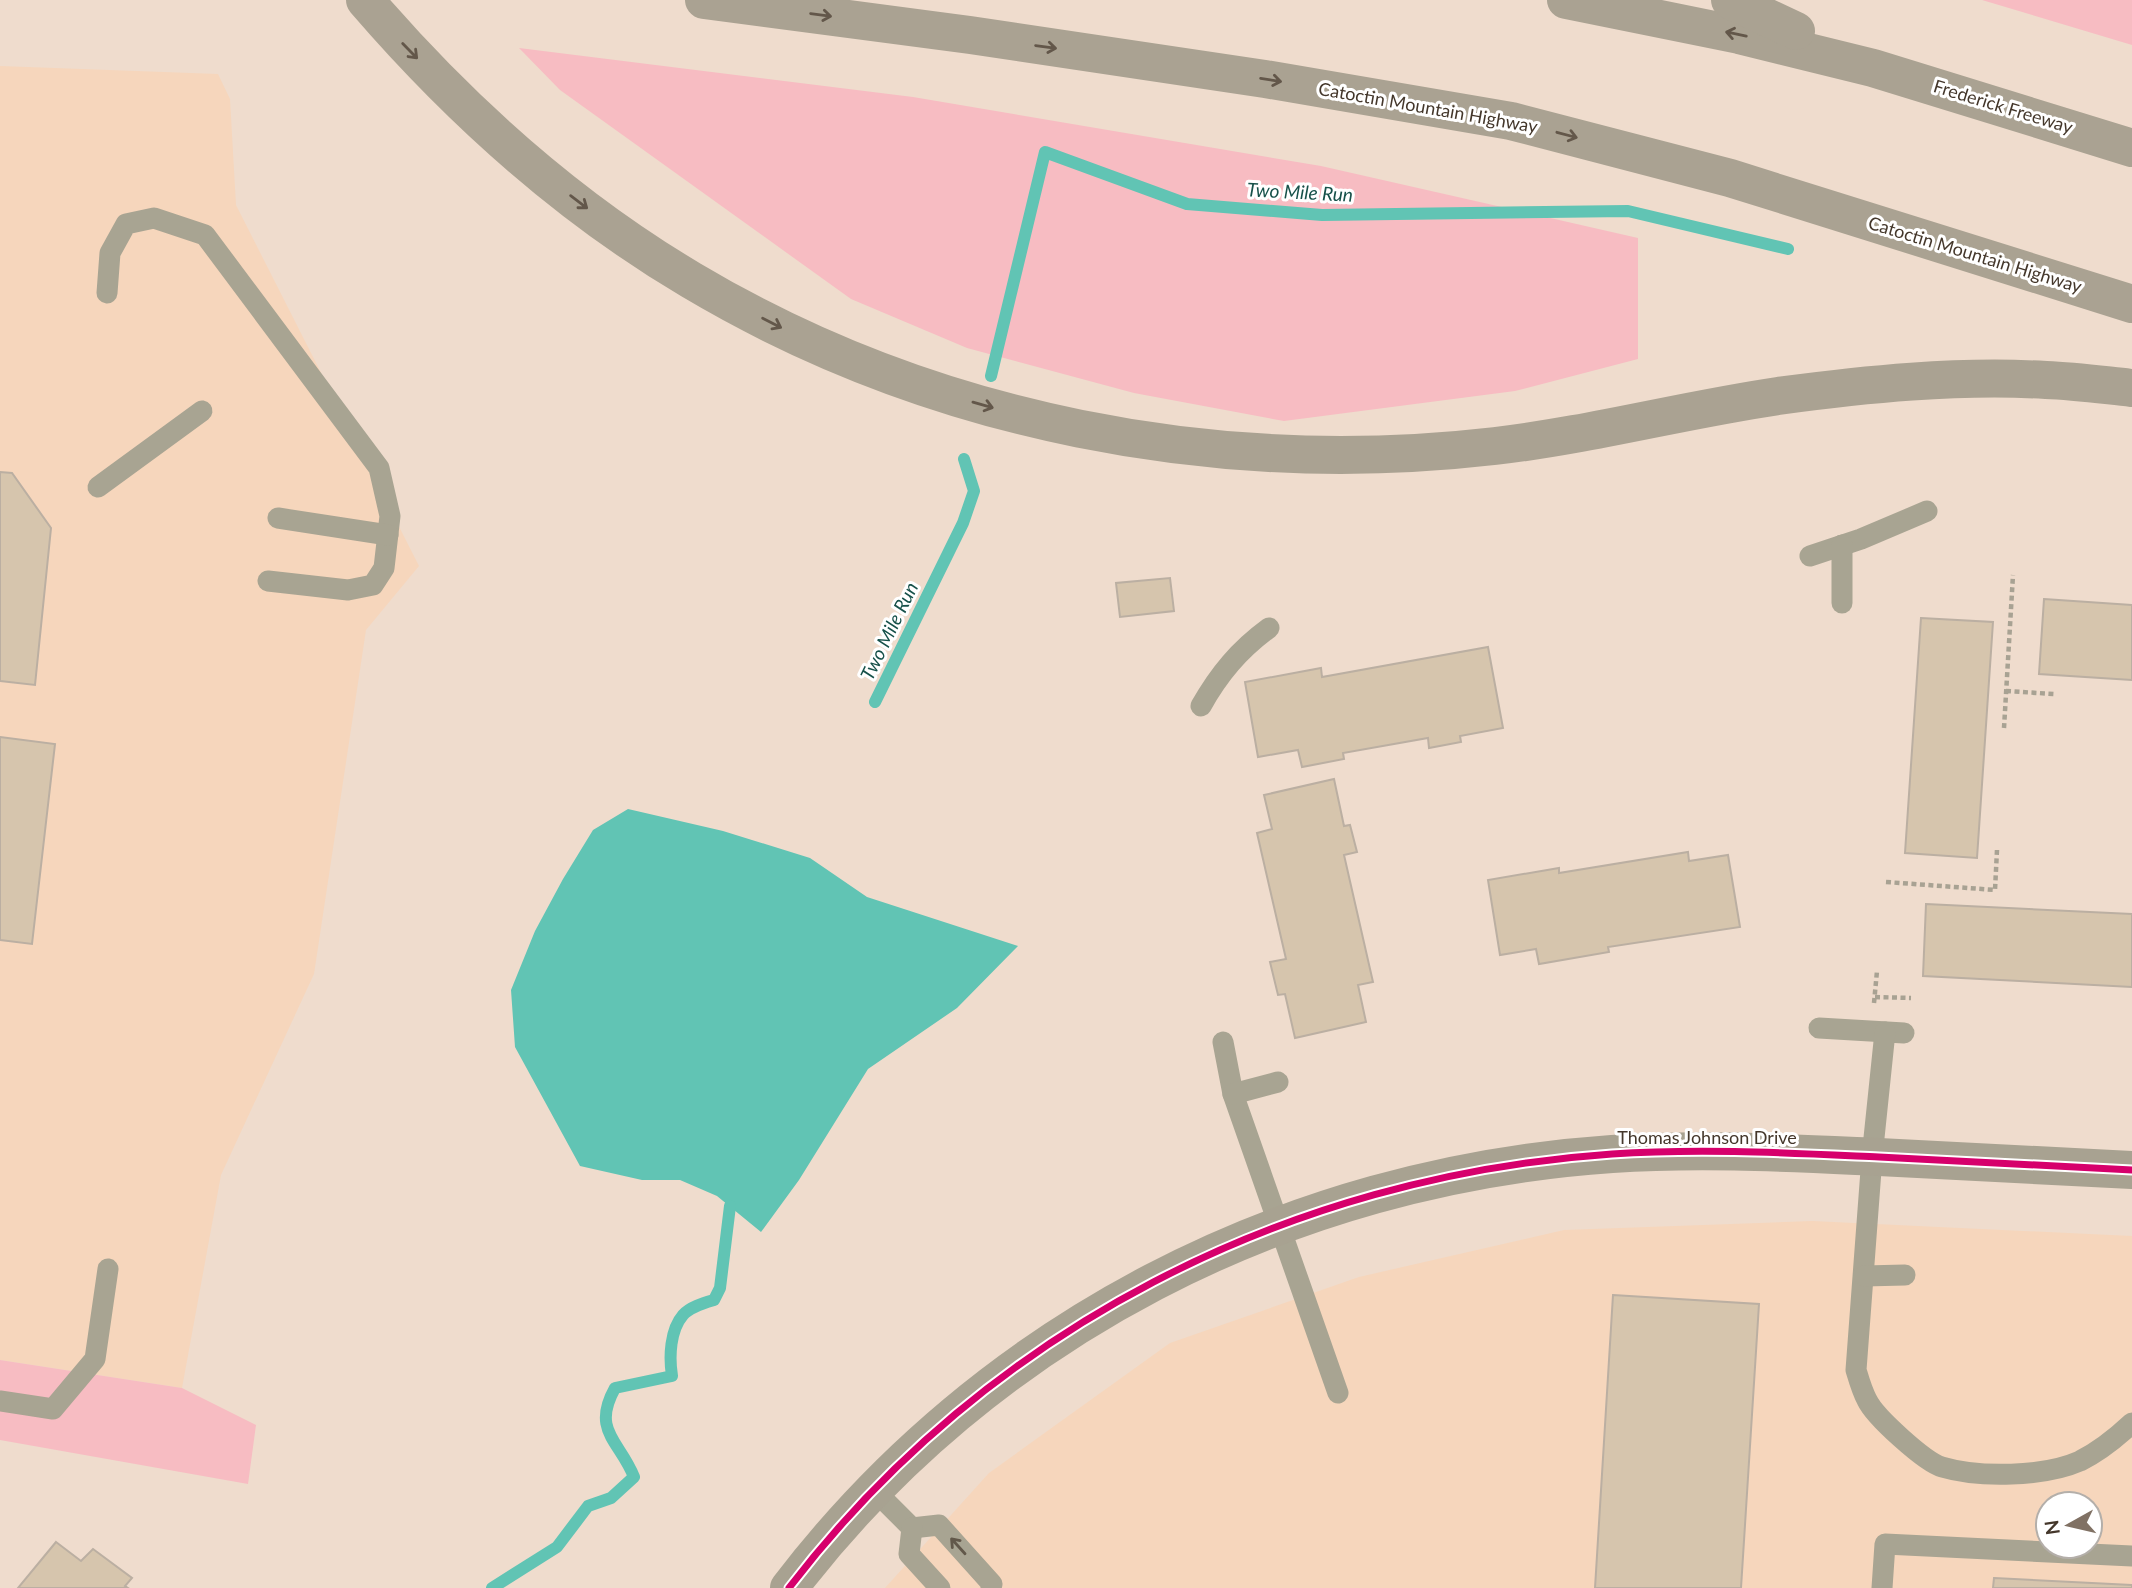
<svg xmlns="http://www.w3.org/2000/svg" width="2132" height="1588" viewBox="0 0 2132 1588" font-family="Lato,sans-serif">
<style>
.built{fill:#f6d6bc;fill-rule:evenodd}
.green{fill:#f7bcc2}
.water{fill:#61c4b4}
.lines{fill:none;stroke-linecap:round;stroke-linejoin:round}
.stream{stroke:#61c4b4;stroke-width:12}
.building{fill:#d6c5ad;stroke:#bbafa2;stroke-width:2}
.path{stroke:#a8a293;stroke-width:4.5;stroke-dasharray:5 3.5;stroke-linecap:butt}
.lane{stroke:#a8a492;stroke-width:21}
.secondary{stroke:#a8a291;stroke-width:38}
.highway{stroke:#aaa292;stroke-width:38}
.cycleway-casing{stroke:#fff;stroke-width:11}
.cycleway{stroke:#d6006c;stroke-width:7}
.oneway{stroke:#63574a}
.oneway2{stroke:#62584a}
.labels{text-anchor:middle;stroke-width:6;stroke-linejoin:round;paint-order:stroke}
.street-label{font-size:18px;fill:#44372b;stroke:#fff}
.water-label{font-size:19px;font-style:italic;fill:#17514a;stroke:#fff}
</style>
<rect width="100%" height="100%" fill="#efdccd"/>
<g class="built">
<polygon points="0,66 218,74 230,99 236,205 419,566 366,630 314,974 221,1175 182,1388 0,1360"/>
<path d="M 1812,1221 L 2132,1236 L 2132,1588 L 885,1588 L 989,1473 L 1170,1343 L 1359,1277 L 1564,1230 ZM 2048,1504 L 2090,1504 L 2090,1546 L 2048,1546 Z"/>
</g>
<g class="green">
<polygon points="1982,0 2132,0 2132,45"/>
<polygon points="519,48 913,97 1321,166 1638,238 1638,359 1515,391 1284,421 1134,393 967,348 851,299 560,90"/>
<polygon points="0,1360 182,1388 256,1425 248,1484 0,1440"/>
</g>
<polygon class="water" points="628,809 723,831 810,858 867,897 1018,946 957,1008 868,1069 799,1180 761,1232 717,1196 680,1180 642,1180 580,1166 515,1047 511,990 535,931 563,879 593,830"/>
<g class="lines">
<g class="stream">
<polyline points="991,376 1045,152 1187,204 1322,215 1628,211 1788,249"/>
<polyline points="875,702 963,523 974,491 964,459"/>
<path d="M 492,1588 L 557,1547 L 588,1506 L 611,1498 L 634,1477 C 620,1441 591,1431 615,1388 L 672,1376 C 669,1357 670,1330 683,1315 C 690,1307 704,1303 714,1300 L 720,1288 L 730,1206"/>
</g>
</g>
<g class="building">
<polygon points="0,472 12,473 51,528 35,685 0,681"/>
<polygon points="1170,578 1174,611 1120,617 1116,583"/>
<polygon points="2044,599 2132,605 2132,680 2039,674"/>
<polygon points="1921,618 1993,622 1977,858 1905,853"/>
<polygon points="1488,647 1503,728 1460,736 1461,742 1429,748 1428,738 1343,753 1344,759 1302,767 1298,750 1258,757 1245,682 1321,668 1322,677"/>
<polygon points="0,737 55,744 32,944 0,940"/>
<polygon points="1334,779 1344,826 1350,825 1357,852 1344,855 1373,982 1358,985 1366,1022 1295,1038 1285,994 1278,995 1270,962 1286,959 1257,833 1272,829 1264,795"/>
<polygon points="1688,852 1689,861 1728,855 1740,927 1608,947 1609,952 1539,964 1536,949 1500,955 1488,880 1559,868 1559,873"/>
<polygon points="1926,904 2132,914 2132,987 1923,976"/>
<polygon points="1613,1295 1759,1304 1741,1588 1595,1588"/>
<polygon points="56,1542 81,1561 93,1549 132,1578 125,1586 128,1588 18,1588"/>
<polygon points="1994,1578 2132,1585 2132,1588 1993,1588"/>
</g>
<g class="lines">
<g class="path">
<polyline points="2006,691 2054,694"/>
<polyline points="2004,728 2013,575"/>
<polyline points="1886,882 1995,890 1997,850"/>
<polyline points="1875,997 1911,998"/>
<polyline points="1874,1003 1877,971"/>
</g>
<g class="lane">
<polyline points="107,293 110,253 126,224 154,218 205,235 379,468 390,516 384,568 373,585 348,590 268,581"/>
<polyline points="98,487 202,411"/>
<polyline points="278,518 388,535"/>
<polyline points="1810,556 1861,539 1927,511"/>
<polyline points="1842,603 1842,545"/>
<path d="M 1201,706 C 1219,674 1239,650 1269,628"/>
<polyline points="1819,1028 1904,1033"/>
<path d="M 1885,1032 L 1872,1157 L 1856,1370 C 1859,1380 1862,1391 1867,1400 C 1875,1417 1925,1462 1942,1467 C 1979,1478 2044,1477 2080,1461 C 2098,1452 2117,1437 2132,1423"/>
<polyline points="1223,1042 1233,1094 1338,1393"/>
<polyline points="1233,1094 1278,1082"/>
<polyline points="1864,1276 1905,1275"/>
<polyline points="0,1401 53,1409 95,1359 108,1269"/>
<polyline points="873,1489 912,1528"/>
<polyline points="912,1528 939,1525 992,1584 991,1588"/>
<polyline points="912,1528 909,1554 940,1588"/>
<polyline points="1882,1588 1885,1544 2132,1556"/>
</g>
<path class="secondary" d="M 789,1588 C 987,1329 1288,1176 1612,1154 C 1702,1148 1790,1153 1879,1157 C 1964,1161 2048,1166 2132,1170"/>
<g class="highway">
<path d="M 365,0 C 458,108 568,207 691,280 C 931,423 1218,478 1495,446 C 1590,435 1683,410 1778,396 C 1866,384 1957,375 2046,380 C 2075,381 2103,385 2132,388"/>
<polyline points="704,0 970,35 1265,79 1511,121 1730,178 2132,304"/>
<polyline points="1566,0 1739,35 1873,68 2132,148"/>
<polyline points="1730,0 1796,31"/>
</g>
<defs>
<path id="cycleway" d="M 789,1588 C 987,1329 1288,1176 1612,1154 C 1702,1148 1790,1153 1879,1157 C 1964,1161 2048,1166 2132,1170"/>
</defs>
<use href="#cycleway" class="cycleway-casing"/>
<use href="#cycleway" class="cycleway"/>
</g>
<defs><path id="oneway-shaft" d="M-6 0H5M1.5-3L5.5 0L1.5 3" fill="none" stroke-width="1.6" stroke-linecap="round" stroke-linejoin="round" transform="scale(1.75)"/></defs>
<g class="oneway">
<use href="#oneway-shaft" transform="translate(821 15) rotate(8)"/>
<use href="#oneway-shaft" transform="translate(1736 34) rotate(-168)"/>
<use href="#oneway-shaft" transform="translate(1046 47) rotate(8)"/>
<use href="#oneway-shaft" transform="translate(410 51) rotate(46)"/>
<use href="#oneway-shaft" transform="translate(1271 80) rotate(9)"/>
<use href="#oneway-shaft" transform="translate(1567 135) rotate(15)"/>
<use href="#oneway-shaft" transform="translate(579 202) rotate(37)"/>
<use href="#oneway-shaft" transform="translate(772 323) rotate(27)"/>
<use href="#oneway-shaft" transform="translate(983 405) rotate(16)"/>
</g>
<use class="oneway2" href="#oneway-shaft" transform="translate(958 1546) rotate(-132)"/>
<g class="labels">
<g class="street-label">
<text transform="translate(2003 107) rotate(17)" y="6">Frederick Freeway</text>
<text transform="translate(1428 108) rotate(10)" y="6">Catoctin Mountain Highway</text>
<text transform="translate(1975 255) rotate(17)" y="6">Catoctin Mountain Highway</text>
<text x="1707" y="1144">Thomas Johnson Drive</text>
</g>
<g class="water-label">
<text transform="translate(1300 192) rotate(3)" y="7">Two Mile Run</text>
<text transform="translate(889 631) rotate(-64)" y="7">Two Mile Run</text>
</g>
</g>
<g transform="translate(2069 1525) rotate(262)"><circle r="33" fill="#ffffff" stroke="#b4afaa" stroke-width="2"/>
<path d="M0-5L12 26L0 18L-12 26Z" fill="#807164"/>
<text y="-10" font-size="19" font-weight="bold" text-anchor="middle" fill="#44372b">N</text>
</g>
</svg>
